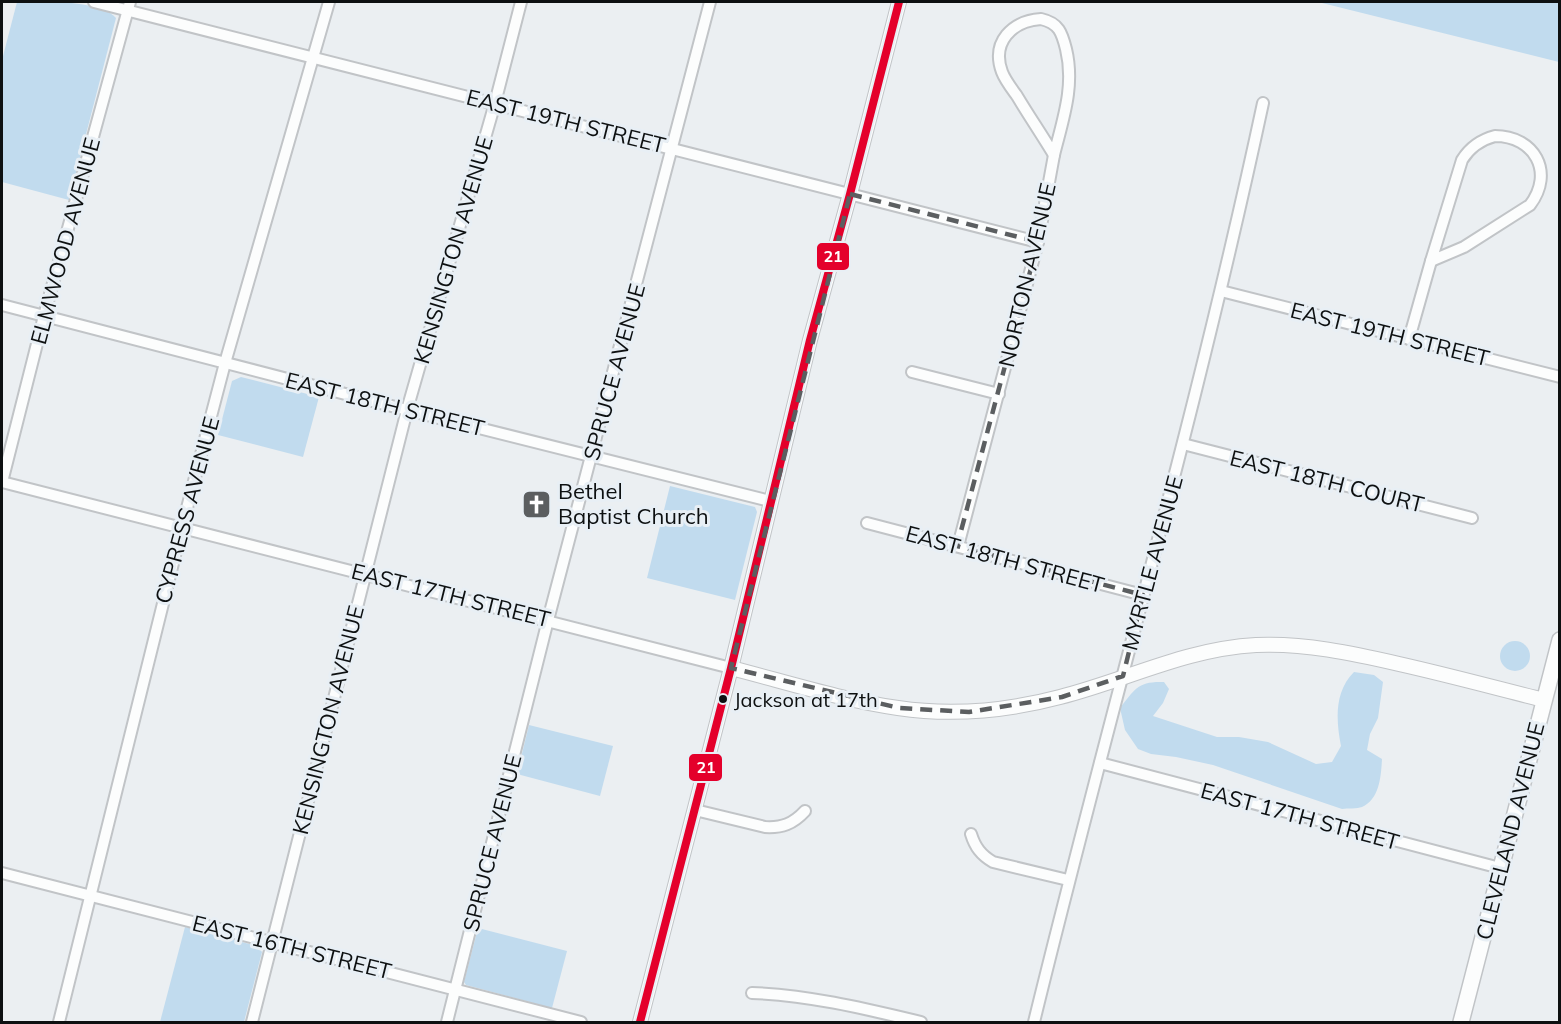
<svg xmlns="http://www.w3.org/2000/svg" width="1561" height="1024" viewBox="0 0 1561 1024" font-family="Mulish,sans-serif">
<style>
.green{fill:#c1dbee}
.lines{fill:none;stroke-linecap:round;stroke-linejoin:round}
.minor-casing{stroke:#c1c4c7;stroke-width:14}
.tertiary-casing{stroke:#c1c4c7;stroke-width:16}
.secondary-casing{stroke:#c1c4c7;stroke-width:18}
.minor{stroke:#fcfdfd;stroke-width:10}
.tertiary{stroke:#fcfdfd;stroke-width:14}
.secondary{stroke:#fcfdfd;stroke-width:15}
.bus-1-casing{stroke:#e8eff5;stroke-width:12}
.bus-1{stroke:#e4002b;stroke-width:8}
.marked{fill:none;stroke:#5b5e60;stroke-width:4.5;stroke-dasharray:12 8;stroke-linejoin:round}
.bus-dot{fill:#0d1011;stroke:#e8eff5;stroke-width:2}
.labels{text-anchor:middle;stroke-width:6;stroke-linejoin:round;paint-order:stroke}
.bus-label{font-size:20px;fill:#0d1011;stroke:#e8eff5;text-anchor:start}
.street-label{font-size:22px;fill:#0d1011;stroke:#e8eff5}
.poi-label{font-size:22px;fill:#0d1011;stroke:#e8eff5;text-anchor:start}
.line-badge{stroke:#e8eff5;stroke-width:2}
.badge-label{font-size:16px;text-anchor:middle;font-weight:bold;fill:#fff}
</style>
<rect width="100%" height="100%" fill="#ebeff2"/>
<g class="green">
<path d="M 17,2 C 41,1 100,0 116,18 L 69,200 L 2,182 L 2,60 Z"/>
<polygon points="1318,2 1559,2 1559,62"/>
<polygon points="241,377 319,397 303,457 218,435 232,381"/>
<polygon points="670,486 755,507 757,512 735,600 647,578"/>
<circle cx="1515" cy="656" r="15"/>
<path d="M 1354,672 L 1374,675 L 1383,682 L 1378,718 L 1370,734 L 1367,750 L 1382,759 C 1381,775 1380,799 1362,807 C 1357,809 1348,808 1342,809 L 1213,765 L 1176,757 L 1151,754 L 1138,749 L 1125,730 L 1120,708 C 1135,689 1138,681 1164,682 L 1169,689 L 1163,703 L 1153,716 L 1217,737 L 1239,737 L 1268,742 L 1316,764 L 1332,762 L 1341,746 C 1336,720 1334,692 1354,672 Z"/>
<polygon points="529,725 613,746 600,796 517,774"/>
<polygon points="185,927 257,946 262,952 244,1022 160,1022"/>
<polygon points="478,928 567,951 552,1008 466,985 464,982"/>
</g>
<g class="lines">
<defs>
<g id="minor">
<polyline points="94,2 1038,242"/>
<path d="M 1041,19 C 1059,23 1062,33 1066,49 C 1075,86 1063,119 1054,155 C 1042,135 1029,116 1017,96 C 1012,89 1005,80 1002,72 C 991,42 1012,21 1041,19 Z"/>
<path d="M 1495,136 C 1534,136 1555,172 1530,205 L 1464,247 L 1431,261 L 1462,160 C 1470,147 1480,140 1495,136 Z"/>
<polyline points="1221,291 1560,377"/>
<polyline points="2,305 407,410 770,501"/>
<polyline points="1409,339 1431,261"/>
<polyline points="912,372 999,394"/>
<polyline points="1183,444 1472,518"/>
<polyline points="2,482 731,668"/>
<polyline points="2,482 44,316 130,2"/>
<polyline points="867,523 1143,595"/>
<polyline points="958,546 1038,242 1054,155"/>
<polyline points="1100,763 1500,868"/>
<path d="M 695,810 L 765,827 C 782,828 793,824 805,811"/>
<path d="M 971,834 C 975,847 981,855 993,862 L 1068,880"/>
<polyline points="2,873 581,1022"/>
<path d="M 752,993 C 809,995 866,1009 921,1022"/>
<polyline points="59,1022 182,527 225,363 329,2"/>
<polyline points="252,1022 407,410 495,103 521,2"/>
<polyline points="447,1022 548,620 710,2"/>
<path d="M 1034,1022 C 1109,715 1197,412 1263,103"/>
</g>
<g id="tertiary">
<path d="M 731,668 C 786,682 842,700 898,708 C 952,716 1007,711 1060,697 C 1127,680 1185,649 1256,645 C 1304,643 1352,653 1399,664 C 1448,675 1496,688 1544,700"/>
<polyline points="640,1022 731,668 810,340 850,194 899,2"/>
</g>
<polyline id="secondary" points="1461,1022 1560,640"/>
</defs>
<use href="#minor" class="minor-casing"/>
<use href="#tertiary" class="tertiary-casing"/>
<use href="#secondary" class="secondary-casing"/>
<use href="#minor" class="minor"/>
<use href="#tertiary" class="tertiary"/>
<use href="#secondary" class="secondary"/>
<defs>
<polyline id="bus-1" points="640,1022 731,668 810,340 850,194 899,2"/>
</defs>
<use href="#bus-1" class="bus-1-casing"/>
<use href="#bus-1" class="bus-1"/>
</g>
<path class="marked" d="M 850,194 L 1038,242 L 957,546 L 1143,595 L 1123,676 L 1062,697 L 969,712 L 899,708 L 731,668 Z"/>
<defs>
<symbol id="church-square" viewBox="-11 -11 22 22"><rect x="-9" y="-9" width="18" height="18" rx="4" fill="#5b5e60" stroke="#e8eff5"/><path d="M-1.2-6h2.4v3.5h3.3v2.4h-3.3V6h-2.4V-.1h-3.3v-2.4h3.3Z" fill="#fff"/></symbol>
</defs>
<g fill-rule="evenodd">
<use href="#church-square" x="520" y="488" width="33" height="33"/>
</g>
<circle class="bus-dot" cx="723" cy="699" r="5"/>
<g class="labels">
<g class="bus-label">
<text x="734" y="707">Jackson at 17th</text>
</g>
<g class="street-label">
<text transform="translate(566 121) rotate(14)" y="8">EAST 19TH STREET</text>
<text transform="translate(65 241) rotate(-75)" y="8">ELMWOOD AVENUE</text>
<text transform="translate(453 250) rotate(-74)" y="8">KENSINGTON AVENUE</text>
<text transform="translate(1027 275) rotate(-77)" y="8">NORTON AVENUE</text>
<text transform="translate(1390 334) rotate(14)" y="8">EAST 19TH STREET</text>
<text transform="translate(614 372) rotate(-75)" y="8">SPRUCE AVENUE</text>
<text transform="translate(385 404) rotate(14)" y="8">EAST 18TH STREET</text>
<text transform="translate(1327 481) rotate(14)" y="8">EAST 18TH COURT</text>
<text transform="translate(187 510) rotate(-75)" y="8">CYPRESS AVENUE</text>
<text transform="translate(1005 559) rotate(15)" y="8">EAST 18TH STREET</text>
<text transform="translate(1152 563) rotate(-75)" y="8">MYRTLE AVENUE</text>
<text transform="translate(451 595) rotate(14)" y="8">EAST 17TH STREET</text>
<text transform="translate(328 720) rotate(-76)" y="8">KENSINGTON AVENUE</text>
<text transform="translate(1300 816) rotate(15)" y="8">EAST 17TH STREET</text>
<text transform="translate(1510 831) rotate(-76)" y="8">CLEVELAND AVENUE</text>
<text transform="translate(492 843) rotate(-76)" y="8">SPRUCE AVENUE</text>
<text transform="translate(292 947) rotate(14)" y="8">EAST 16TH STREET</text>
</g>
<g class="poi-label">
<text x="558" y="499">Bethel<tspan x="558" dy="25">Baptist Church</tspan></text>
</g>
</g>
<g class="line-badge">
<rect x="816" y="242" width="34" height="29" rx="6" fill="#e4002b"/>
<rect x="688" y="753" width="35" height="29" rx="6" fill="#e4002b"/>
</g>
<g class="badge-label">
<text x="833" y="262">21</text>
<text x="706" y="773">21</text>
</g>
<rect width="1561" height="1024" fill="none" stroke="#0d1011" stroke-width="6"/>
</svg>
